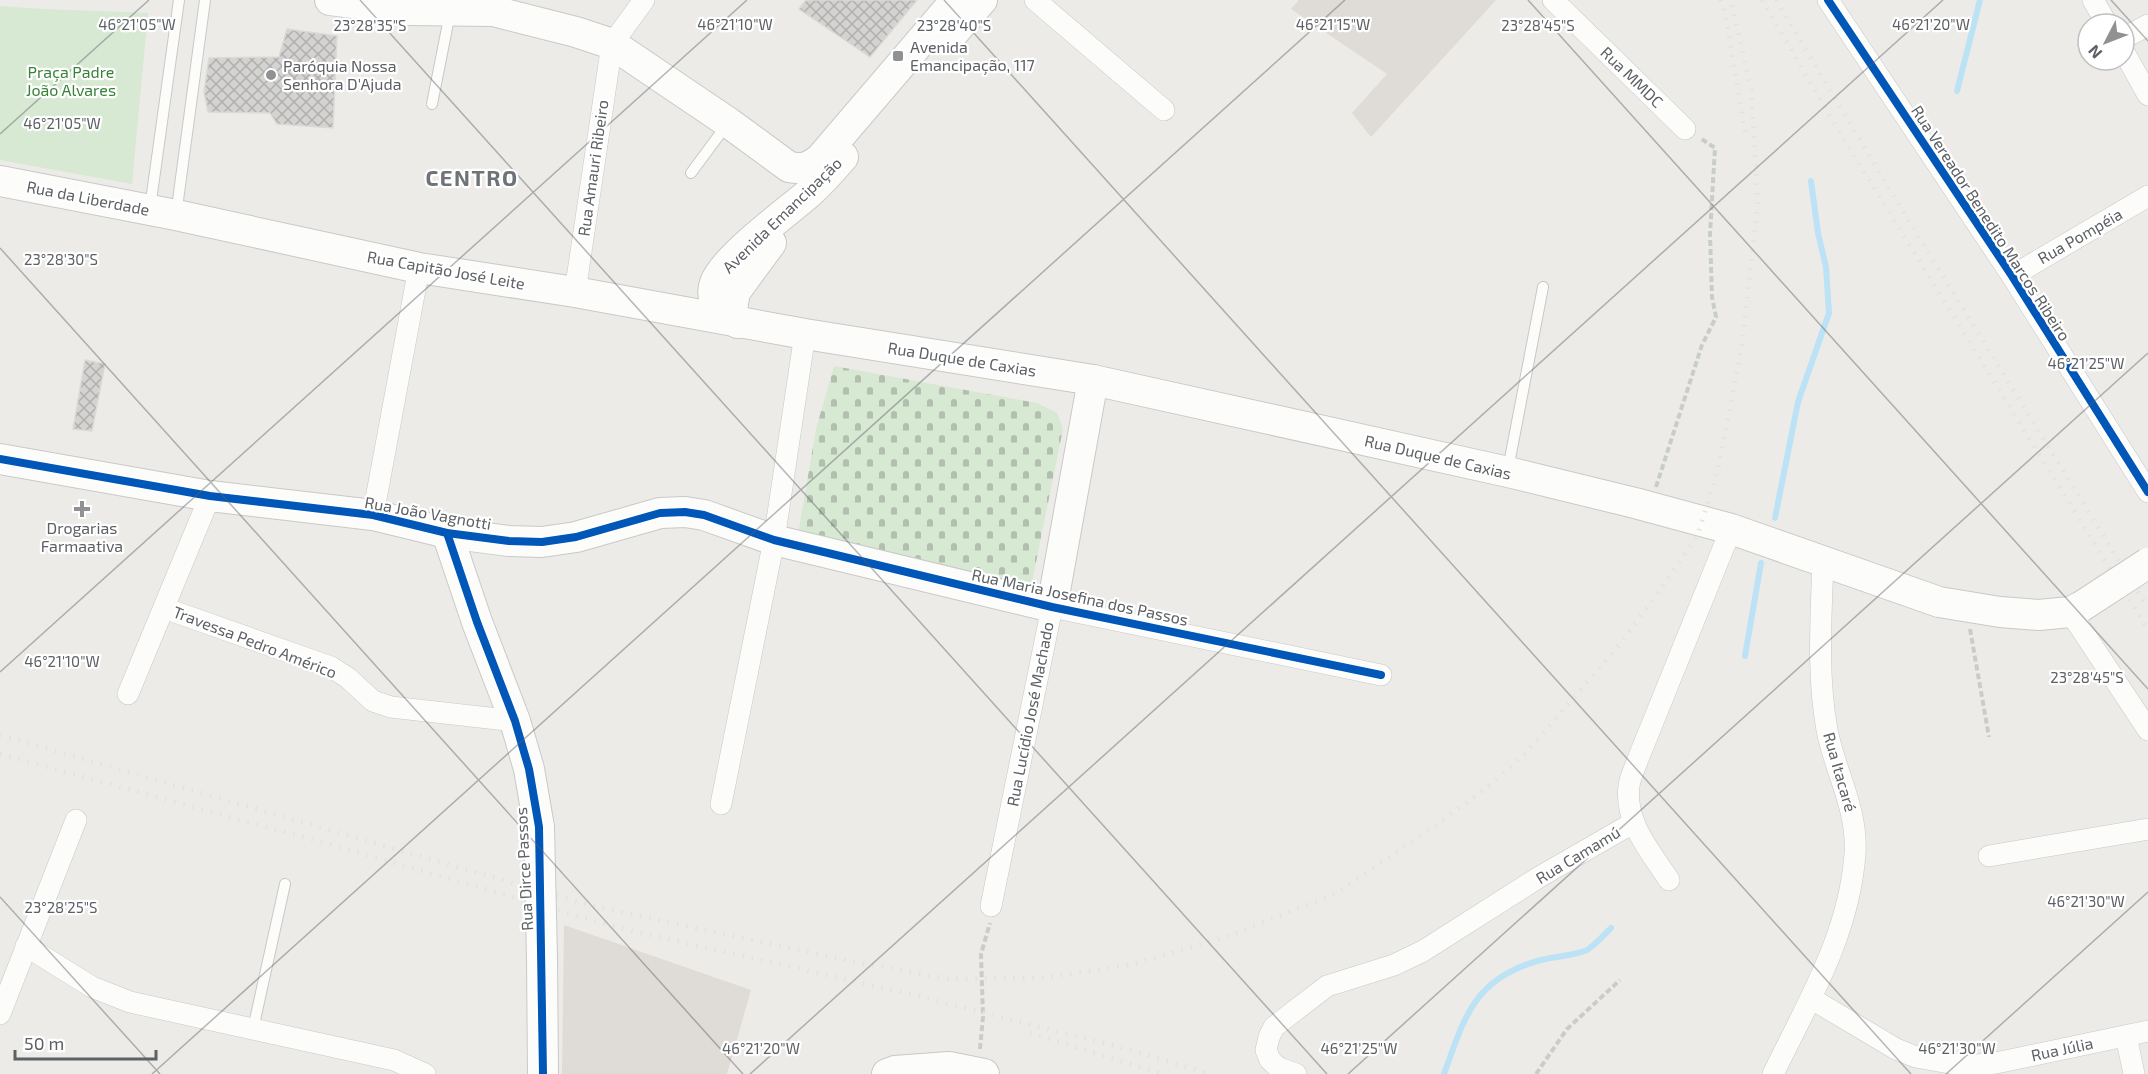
<svg xmlns="http://www.w3.org/2000/svg" width="2148" height="1074" viewBox="0 0 2148 1074" font-family="'Exo 2',sans-serif">
<style>
.education{fill:#dfdbd7}
.cemetery{fill:url(#cemetery-stones)}
.park{fill:#d7e8d3}
.lines{fill:none;stroke-linecap:round;stroke-linejoin:round}
.stream{stroke:#bce2f6;stroke-width:6}
.building{fill:url(#building-cross-hatch);stroke:#dcdad6;stroke-width:1.5}
.lane-casing{stroke:#c8c8c8;stroke-width:12}
.street-casing{stroke:#c8c8c8;stroke-width:22}
.secondary-casing{stroke:#c9c9c9;stroke-width:32}
.path{stroke:#c9cdca;stroke-width:4;stroke-dasharray:6 3;stroke-linecap:butt}
.lane{stroke:#fcfcfb;stroke-width:10}
.street{stroke:#fcfcfb;stroke-width:21}
.secondary{stroke:#fcfcfb;stroke-width:30}
.rail{stroke:#e3e2e2;stroke-width:4.5;stroke-dasharray:1.5 8;stroke-linecap:butt}
.secondary-bridge-casing{stroke:#c9c9c9;stroke-width:32;stroke-linecap:butt}
.secondary-bridge{stroke:#fcfcfb;stroke-width:30}
.cycleway-casing{stroke:#fff;stroke-width:11}
.cycleway{stroke:#0057b8;stroke-width:8}
.ticks{fill:none;stroke:#5d6165;stroke-width:1.5;stroke-opacity:0.45}
.poi-dot{fill:#8f9192;stroke:#fff;stroke-width:2}
.labels{text-anchor:middle;stroke-width:4.5;stroke-linejoin:round;paint-order:stroke}
.poi-label{font-size:16px;fill:#5d6165;stroke:#fff;text-anchor:start}
.park-label{font-size:16px;fill:#398237;stroke:#fff}
.street-label{font-size:16px;fill:#5d6165;stroke:#fff}
.district-label{font-size:22px;font-weight:bold;letter-spacing:1.5px;fill:#6e7377;stroke:#fff}
.ticks-label{font-size:15px;text-anchor:middle;fill:#5d6165;stroke:#fff;stroke-width:4.5;stroke-linejoin:round;paint-order:stroke}
</style>
<defs>
<pattern id="cemetery-stones" width="16" height="16" patternUnits="userSpaceOnUse" patternTransform="scale(1.5)"><rect width="16" height="16" fill="#d7e8d3"/><path d="M2 7V4a2 2 0 0 1 4 0v3zM10 15v-3a2 2 0 0 1 4 0v3z" fill="#b2bfaf"/></pattern>
<pattern id="building-cross-hatch" width="8" height="8" patternUnits="userSpaceOnUse" patternTransform="scale(1.5)"><rect width="8" height="8" fill="#d4d3d1"/><path d="M0 0l8 8M0 8l8-8" fill="none" stroke="#afafad"/></pattern>
</defs>
<rect width="100%" height="100%" fill="#edebe7"/>
<g class="education">
<polygon points="1299,0 1496,0 1371,137 1352,113 1387,74 1291,9"/>
<polygon points="564,925 751,990 727,1074 562,1074"/>
</g>
<polygon class="cemetery" points="834,366 1037,403 1057,413 1063,429 1030,592 798,535 816,429"/>
<polygon class="park" points="0,6 44,9 148,13 132,184 0,160"/>
<g class="lines">
<g class="stream">
<polyline points="1957,91 1980,0"/>
<polyline points="1775,518 1798,402 1829,313 1826,267 1818,233 1811,181"/>
<polyline points="1745,656 1761,563"/>
<path d="M 1444,1074 C 1465,1016 1474,978 1541,960 C 1555,956 1574,956 1587,950 C 1595,945 1604,935 1611,928"/>
</g>
</g>
<g class="building">
<polygon points="806,0 917,0 870,57 799,9"/>
<polygon points="287,29 337,36 333,128 277,124 270,113 208,112 204,92 209,58 279,57"/>
<polygon points="85,360 105,364 92,431 73,429"/>
</g>
<g class="lines">
<defs>
<g id="lane">
<polyline points="432,104 450,13"/>
<polyline points="691,173 728,123"/>
<polyline points="150,208 179,0"/>
<polyline points="176,215 205,0"/>
<polyline points="1508,469 1543,287"/>
<polyline points="253,1029 285,884"/>
</g>
<g id="street">
<polyline points="1035,0 1164,110"/>
<polyline points="1553,0 1685,129"/>
<polyline points="1828,0 2012,276 2148,492"/>
<polyline points="2093,0 2107,24"/>
<polyline points="2124,38 2148,25"/>
<polyline points="2124,52 2148,95"/>
<polyline points="2012,276 2148,196"/>
<polyline points="575,292 612,44 644,0"/>
<polyline points="373,515 419,268"/>
<polyline points="164,608 331,667 348,678 373,701 391,707 515,721"/>
<polyline points="2070,612 2148,730"/>
<polyline points="128,694 210,496"/>
<polyline points="721,804 774,540 805,334"/>
<polyline points="1989,856 2148,829"/>
<path d="M 1669,880 C 1651,852 1624,822 1629,786 C 1630,777 1635,768 1638,759 L 1731,529"/>
<polyline points="991,906 1052,607 1381,675"/>
<polyline points="26,946 92,987 130,1002 394,1060 425,1074"/>
<polyline points="1812,999 1896,1049 1916,1057 1967,1066 1996,1063 2148,1031"/>
<polyline points="0,1014 76,820"/>
<polyline points="2126,1036 2134,1074"/>
<polyline points="1296,1074 1279,1068 1270,1060 1266,1050 1269,1037 1274,1027 1284,1019 1327,986 1394,965 1423,951 1541,876 1633,823"/>
<path d="M 1773,1074 C 1808,1002 1849,935 1855,854 C 1858,809 1835,772 1827,730 C 1817,675 1821,617 1823,562"/>
</g>
<g id="secondary">
<path d="M 330,0 L 408,10 L 493,11 L 576,32 L 612,44 L 729,123 L 789,167 C 803,170 810,167 821,158 L 956,0"/>
<polyline points="949,38 982,0"/>
<polyline points="0,181 176,215 419,268 575,292 805,334 1093,380 1508,472 1635,503 1731,529 1939,602 2000,612 2039,615 2070,612 2082,606"/>
<path d="M 738,323 C 724,314 708,302 715,283 C 724,258 786,213 808,194 C 820,183 832,170 843,157"/>
<polyline points="738,323 732,309 735,292 771,243"/>
<polyline points="0,459 210,496 373,515 447,533 509,541 542,542 576,537 660,513 685,512 704,515 774,540 1052,607 1093,380"/>
<polyline points="447,533 477,622 515,721 529,769 539,827"/>
<polyline points="542,958 543,1074"/>
<polyline points="887,1074 895,1071 949,1067 984,1074"/>
</g>
</defs>
<use href="#lane" class="lane-casing"/>
<use href="#street" class="street-casing"/>
<use href="#secondary" class="secondary-casing"/>
<g class="path">
<polyline points="1656,487 1702,345 1716,317 1712,297 1710,234 1715,148 1700,138"/>
<polyline points="1970,629 1989,737"/>
<polyline points="980,1049 983,1017 981,954 990,923"/>
<polyline points="1536,1074 1567,1029 1620,980"/>
</g>
<use href="#lane" class="lane"/>
<use href="#street" class="street"/>
<use href="#secondary" class="secondary"/>
<g class="rail">
<polyline points="1720,0 1725,13 1746,137"/>
<polyline points="1762,0 1837,128 2148,630"/>
<polyline points="1776,0 1891,192 2148,608"/>
<polyline points="0,735 593,906 846,960 949,979 1043,978 1129,965 1229,936 1337,893 1429,830 1489,786 1526,753 1615,650 1663,586 1698,534 1718,470 1742,345 1758,202 1751,89 1731,0"/>
<polyline points="0,754 339,847 624,929 910,994 1119,1047 1211,1074"/>
<polyline points="1030,1033 1162,1074"/>
</g>
<defs>
<g id="secondary-bridge">
<polyline points="2082,606 2148,563"/>
<polyline points="539,827 542,958"/>
</g>
</defs>
<use href="#secondary-bridge" class="secondary-bridge-casing"/>
<use href="#secondary-bridge" class="secondary-bridge"/>
<defs>
<g id="cycleway">
<polyline points="1828,0 2012,276 2148,492"/>
<polyline points="0,459 210,496 373,515 447,533 509,541 542,542 576,537 660,513 685,512 704,515 774,540 1052,607 1381,675"/>
<polyline points="447,533 477,622 515,721 529,769 539,827 543,1074"/>
</g>
</defs>
<use href="#cycleway" class="cycleway-casing"/>
<use href="#cycleway" class="cycleway"/>
</g>
<path class="ticks" d="M 360,0 L 1327,1074M 944,0 L 1911,1074M 1528,0 L 2148,689M 2111,0 L 2148,41M 0,134 L 149,0M 0,248 L 743,1074M 0,672 L 747,0M 0,897 L 160,1074M 152,1074 L 1345,0M 750,1074 L 1943,0M 1348,1074 L 2148,353M 1946,1074 L 2148,892"/>
<g class="poi-dot">
<rect x="892" y="50" width="12" height="12" rx="3"/>
<circle cx="271" cy="75" r="6"/>
<path d="M79 500h6v6h6v6h-6v6h-6v-6h-6v-6h6z"/>
</g>
<g class="labels">
<g class="poi-label">
<text x="910" y="53">Avenida<tspan x="910" dy="18">Emancipação, 117</tspan></text>
<text x="283" y="72">Paróquia Nossa<tspan x="283" dy="18">Senhora D'Ajuda</tspan></text>
<text x="82" y="534" text-anchor="middle">Drogarias<tspan x="82" dy="18">Farmaativa</tspan></text>
</g>
<g class="park-label">
<text x="71" y="78">Praça Padre<tspan x="71" dy="18">João Alvares</tspan></text>
</g>
<g class="street-label">
<text transform="translate(1632 77) rotate(44)" y="6">Rua MMDC</text>
<text transform="translate(593 168) rotate(-82)" y="6">Rua Amauri Ribeiro</text>
<text transform="translate(88 198) rotate(11)" y="6">Rua da Liberdade</text>
<text transform="translate(782 215) rotate(-44)" y="6">Avenida Emancipação</text>
<text transform="translate(1991 223) rotate(57)" y="6">Rua Vereador Benedito Marcos Ribeiro</text>
<text transform="translate(2080 236) rotate(-30)" y="6">Rua Pompéia</text>
<text transform="translate(446 270) rotate(10)" y="6">Rua Capitão José Leite</text>
<text transform="translate(962 359) rotate(9)" y="6">Rua Duque de Caxias</text>
<text transform="translate(1438 457) rotate(13)" y="6">Rua Duque de Caxias</text>
<text transform="translate(428 513) rotate(10)" y="6">Rua João Vagnotti</text>
<text transform="translate(1080 597) rotate(12)" y="6">Rua Maria Josefina dos Passos</text>
<text transform="translate(255 642) rotate(21)" y="6">Travessa Pedro Américo</text>
<text transform="translate(1030 714) rotate(-79)" y="6">Rua Lucídio José Machado</text>
<text transform="translate(1840 772) rotate(74)" y="6">Rua Itacaré</text>
<text transform="translate(1578 855) rotate(-31)" y="6">Rua Camamú</text>
<text transform="translate(524 869) rotate(-93)" y="6">Rua Dirce Passos</text>
<text transform="translate(2062 1049) rotate(-12)" y="6">Rua Júlia</text>
</g>
<g class="district-label">
<text x="472" y="186">CENTRO</text>
</g>
</g>
<g class="ticks-label">
<text x="137" y="30">46°21'05"W</text>
<text x="735" y="30">46°21'10"W</text>
<text x="1333" y="30">46°21'15"W</text>
<text x="1931" y="30">46°21'20"W</text>
<text x="370" y="31">23°28'35"S</text>
<text x="954" y="31">23°28'40"S</text>
<text x="1538" y="31">23°28'45"S</text>
<text x="62" y="129">46°21'05"W</text>
<text x="61" y="265">23°28'30"S</text>
<text x="2086" y="369">46°21'25"W</text>
<text x="62" y="667">46°21'10"W</text>
<text x="2087" y="683">23°28'45"S</text>
<text x="2086" y="907">46°21'30"W</text>
<text x="61" y="913">23°28'25"S</text>
<text x="761" y="1054">46°21'20"W</text>
<text x="1359" y="1054">46°21'25"W</text>
<text x="1957" y="1054">46°21'30"W</text>
</g>
<g transform="translate(2106 42) rotate(228)"><circle r="28" fill="#ffffff" stroke="#bec0c1" stroke-width="1.5"/>
<path d="M0-4.5L10 22L0 15L-10 22Z" fill="#8f9192"/>
<text y="-9" font-size="16" font-weight="bold" text-anchor="middle" fill="#5d6165">N</text>
</g>
<path d="M15 1050v9h141v-9" fill="none" stroke="#5d6165" stroke-width="3"/>
<text x="24" y="1050" font-size="18" fill="#5d6165" stroke="#ffffff" stroke-width="4.5" paint-order="stroke">50 m</text>
</svg>
